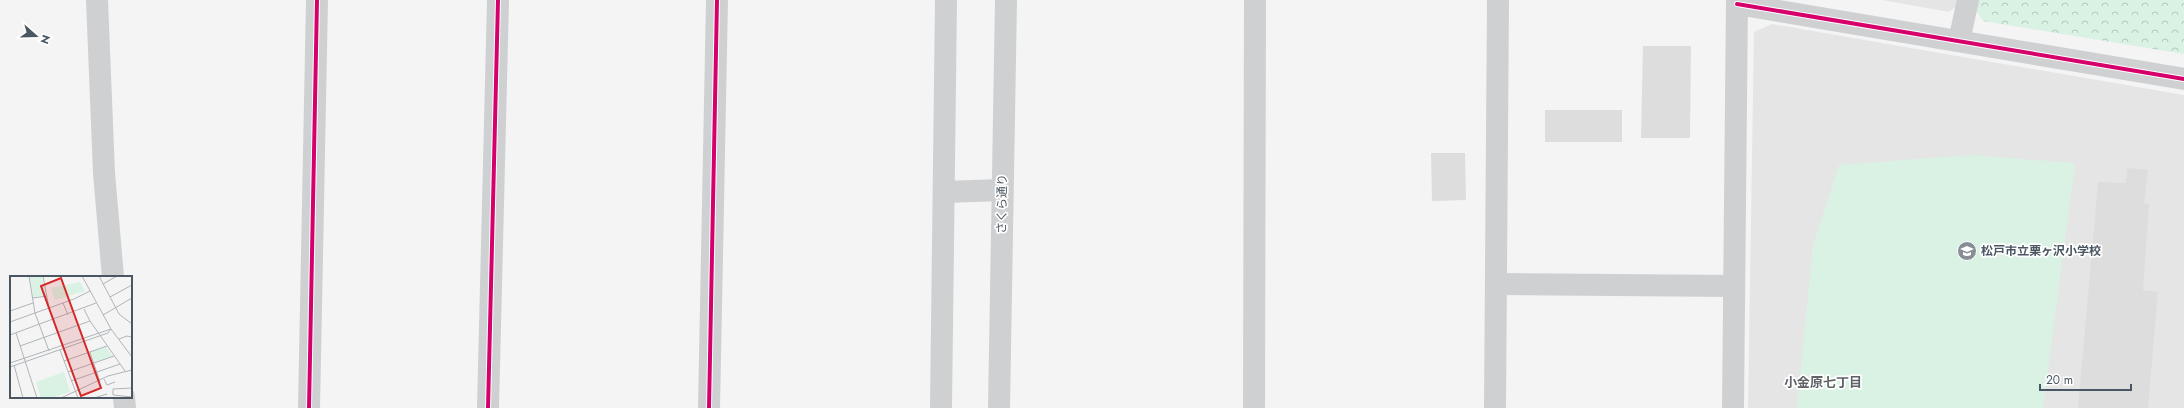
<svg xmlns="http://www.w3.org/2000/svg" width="2184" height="408" viewBox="0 0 2184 408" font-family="Jost,'Noto Sans JP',sans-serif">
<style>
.education{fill:#e6e5e6}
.grass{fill:#d9f2e3}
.park{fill:url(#park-crowns)}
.building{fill:#ddddde}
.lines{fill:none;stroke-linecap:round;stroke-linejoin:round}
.minor{stroke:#ced0d2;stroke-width:22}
.tertiary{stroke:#ced0d2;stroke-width:22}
.cycleway-casing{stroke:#fff;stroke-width:6}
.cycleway{stroke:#d6006c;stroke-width:4}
.labels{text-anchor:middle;stroke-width:3.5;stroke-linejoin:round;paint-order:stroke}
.street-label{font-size:12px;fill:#4a5661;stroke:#fff}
.poi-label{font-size:12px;font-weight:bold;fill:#4a5661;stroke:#fff;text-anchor:start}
.neighbourhood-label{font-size:13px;font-weight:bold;fill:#5f6368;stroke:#fff}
.inset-road{fill:none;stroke:#b0b5b9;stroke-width:1}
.view{fill:#d62828;fill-opacity:0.15;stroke:#d62828;stroke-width:2}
.inset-edge{fill:none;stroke:#4a5661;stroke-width:2}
</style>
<defs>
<pattern id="park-crowns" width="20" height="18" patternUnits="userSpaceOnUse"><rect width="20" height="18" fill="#d9f2e3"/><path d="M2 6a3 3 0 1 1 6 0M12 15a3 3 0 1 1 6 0" fill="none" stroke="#b2c7bb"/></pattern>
</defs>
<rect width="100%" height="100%" fill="#f4f4f4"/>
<g class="education">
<polygon points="1882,0 1960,0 1959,4 1949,12"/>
<polygon points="1772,24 2184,95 2184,408 1748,408 1754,32"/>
</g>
<polygon class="grass" points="1970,155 2075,163 2043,408 1797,408 1813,245 1839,165"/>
<polygon class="park" points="1978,0 2184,0 2184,54 1983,21 1976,10"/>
<g class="building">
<polygon points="1643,46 1691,46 1690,138 1641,138"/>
<rect x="1545" y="110" width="77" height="32"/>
<polygon points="1431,153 1465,153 1466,200 1432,201"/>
<polygon points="2127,168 2148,170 2144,203 2149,204 2143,290 2158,292 2148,408 2078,408 2098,182 2126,183"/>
</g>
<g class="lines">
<g class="minor">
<polyline points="97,0 104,173 113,277"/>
<polyline points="1737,4 2184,79"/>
<polyline points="1959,41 1968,0"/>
<polyline points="1496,284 1734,286"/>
<polyline points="124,397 125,408"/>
<polyline points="309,408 317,0"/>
<polyline points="488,408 498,0"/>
<polyline points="709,408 717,0"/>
<polyline points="1254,408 1255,0"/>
<polyline points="1495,408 1498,0"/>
<polyline points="1733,408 1737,0"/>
</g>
<g class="tertiary">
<polyline points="944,192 1002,190"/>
<polyline points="941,408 946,0"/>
<polyline points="999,408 1006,0"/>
</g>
<defs>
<g id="cycleway">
<polyline points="1737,4 2184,79"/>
<polyline points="309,408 317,0"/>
<polyline points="488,408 498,0"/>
<polyline points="709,408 717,0"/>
</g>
</defs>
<use href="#cycleway" class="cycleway-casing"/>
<use href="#cycleway" class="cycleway"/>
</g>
<defs>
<symbol id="school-disc" viewBox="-11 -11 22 22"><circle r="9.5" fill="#868d94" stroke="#fff"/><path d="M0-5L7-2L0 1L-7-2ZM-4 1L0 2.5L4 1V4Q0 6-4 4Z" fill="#fff"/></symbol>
</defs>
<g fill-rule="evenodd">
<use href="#school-disc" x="1956" y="240" width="22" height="22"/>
</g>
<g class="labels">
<g class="street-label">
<text transform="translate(1002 204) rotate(-89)" y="4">さくら通り</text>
</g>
<g class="poi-label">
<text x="1981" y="255">松戸市立栗ヶ沢小学校</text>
</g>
<g class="neighbourhood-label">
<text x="1823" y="387">小金原七丁目</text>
</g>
</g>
<g transform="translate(10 276)">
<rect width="122" height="122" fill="#f4f4f4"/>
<path d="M 70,6 L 75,15 L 45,24 L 41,12 ZM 54,96 L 60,116 L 42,122 L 31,122 L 26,106 Z" fill="#d9f2e3"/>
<path d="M 20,0 L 32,0 L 35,19 L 23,21 ZM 96,71 L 102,80 L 85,86 L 81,76 Z" fill="#d9f2e3"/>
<path class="inset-road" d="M 19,0 L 25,37 L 39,75M 33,0 L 39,32M 72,0 L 101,53 L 122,81M 89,0 L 109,38 L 122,48M 93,8 L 107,0M 100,21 L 122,9M 23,22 L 37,20M 53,27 L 58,39M 74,33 L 80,45M 0,35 L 23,27M 93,39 L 122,22M 0,46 L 64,23 L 80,15M 6,57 L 27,122M 0,59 L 86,27M 109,63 L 117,60 L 122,61M 10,70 L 80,45 L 115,95M 50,74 L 68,122M 80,76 L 90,106M 54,85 L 97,70M 0,87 L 101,53M 4,89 L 13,122M 0,91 L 98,57 L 101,53M 58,96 L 104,80M 94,103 L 97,109 L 105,106M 61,105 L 110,88M 122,112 L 103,113 L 103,119 L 122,121M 51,122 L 98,100 L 122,94M 84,122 L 97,118"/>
<path class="view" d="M 51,2 L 91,112 L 71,120 L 31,10 Z"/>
<rect width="122" height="122" class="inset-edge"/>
</g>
<g transform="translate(36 36) rotate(110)" stroke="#ffffff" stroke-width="3" paint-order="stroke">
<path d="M0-3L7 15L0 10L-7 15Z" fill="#4a5661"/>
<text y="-6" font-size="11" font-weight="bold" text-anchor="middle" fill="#4a5661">N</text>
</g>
<path d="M2040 384v6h91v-6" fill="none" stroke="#4a5661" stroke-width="2"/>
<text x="2046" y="384" font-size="12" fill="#4a5661" stroke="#ffffff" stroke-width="3" paint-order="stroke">20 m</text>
</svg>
